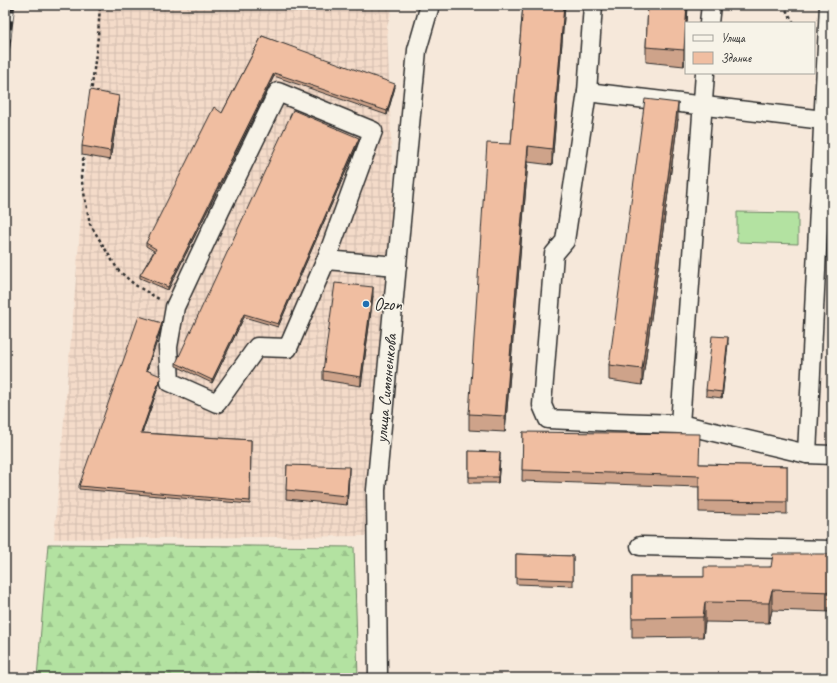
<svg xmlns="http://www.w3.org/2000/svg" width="837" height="683" viewBox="0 0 837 683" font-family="Caveat,sans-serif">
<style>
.industrial{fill:url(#industrial-grid)}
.grass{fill:#b3e2a1;stroke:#6f8666}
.forest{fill:url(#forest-firs);stroke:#6f8666}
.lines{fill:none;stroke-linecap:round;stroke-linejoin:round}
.minor-casing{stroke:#2b2b2b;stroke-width:21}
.path{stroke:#2b2b2b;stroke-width:2.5;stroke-dasharray:3 3;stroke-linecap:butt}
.minor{stroke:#f7f3e8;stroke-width:18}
.rail-casing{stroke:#2b2b2b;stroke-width:4.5}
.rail{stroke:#f7f3e8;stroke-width:3;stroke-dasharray:9;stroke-linecap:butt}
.wall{fill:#cea38a;stroke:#2b2b2b}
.shaded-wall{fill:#a88571;stroke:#2b2b2b}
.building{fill:#f0bea1;stroke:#2b2b2b}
.poi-dot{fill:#1f6fb2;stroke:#f7f3e8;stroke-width:1.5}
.labels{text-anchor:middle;stroke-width:3.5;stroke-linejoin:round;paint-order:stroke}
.poi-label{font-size:17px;fill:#2b2b2b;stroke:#f7f3e8;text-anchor:start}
.street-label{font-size:17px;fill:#2b2b2b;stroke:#f7f3e8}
</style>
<defs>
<pattern id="industrial-grid" width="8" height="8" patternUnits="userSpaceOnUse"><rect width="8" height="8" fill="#f4dbc9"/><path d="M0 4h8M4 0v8" fill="none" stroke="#d1bcad"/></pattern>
<pattern id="forest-firs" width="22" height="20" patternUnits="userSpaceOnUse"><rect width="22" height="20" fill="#b3e2a1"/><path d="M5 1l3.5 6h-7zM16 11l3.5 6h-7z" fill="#9ac28b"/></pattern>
</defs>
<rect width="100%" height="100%" fill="#f6e8da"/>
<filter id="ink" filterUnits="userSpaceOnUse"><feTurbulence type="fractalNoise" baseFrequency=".025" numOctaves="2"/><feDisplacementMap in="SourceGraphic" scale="8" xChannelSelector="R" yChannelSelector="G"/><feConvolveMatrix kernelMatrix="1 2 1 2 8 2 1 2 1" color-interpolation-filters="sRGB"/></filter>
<g filter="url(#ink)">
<polygon class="industrial" points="99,5 393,5 387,27 396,271 366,536 54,539"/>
<polygon class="grass" points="737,212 798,213 798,244 737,242"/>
<polygon class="forest" points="48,544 354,547 358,678 37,678"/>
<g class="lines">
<defs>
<g id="minor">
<polyline points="593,5 587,92 565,241 554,254 542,405 548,419 613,422 680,424 807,454 832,455"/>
<polyline points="709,23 711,5"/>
<polygon points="278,92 373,131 326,260 288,348 257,347 217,403 170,382 168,347 175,307 220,211"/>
<polyline points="587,92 832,121"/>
<polyline points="326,260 397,266"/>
<polyline points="680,424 705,73"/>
<polyline points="807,454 829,5"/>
<polyline points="640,546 832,550"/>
<path id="s1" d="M 378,678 L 376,490 L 417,50 L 430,5"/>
</g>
</defs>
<use href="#minor" class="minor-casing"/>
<g class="path">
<polyline points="783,5 794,23"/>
<polyline points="91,94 98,36 100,5"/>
<polyline points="84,152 81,177 90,224 118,270 135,285 159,299"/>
</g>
<use href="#minor" class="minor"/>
<defs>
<polyline id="rail" points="5,74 13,5"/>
</defs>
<use href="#rail" class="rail-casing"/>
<use href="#rail" class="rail"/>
</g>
<g class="wall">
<polygon points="523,5 565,5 552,165 528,162 505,432 469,430 469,414 511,144"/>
<polygon points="648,5 688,5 687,23 686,23 686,35 684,66 646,62 646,47"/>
<polygon points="262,36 395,87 387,115 274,76 168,290 140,278 140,275 154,251 146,246 146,243 222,113"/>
<polygon points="119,105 110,160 82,155 82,146"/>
<polygon points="678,119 642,385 609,380 609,365"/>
<polygon points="359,141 278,327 244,317 212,383 176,366 176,363"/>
<polygon points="373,296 361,386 323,380 323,371"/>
<polygon points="832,299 832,413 828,413 828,397"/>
<polygon points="162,326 147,370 161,379 142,433 251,440 250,504 79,489 79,486"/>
<polygon points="728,343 722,398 706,396 706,390"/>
<polygon points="523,432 700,464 787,466 787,514 699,512 699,487 522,481"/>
<polygon points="469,451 500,458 498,483 469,483"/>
<polygon points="287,465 349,476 347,505 286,499"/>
<polygon points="516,554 573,556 573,586 516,584"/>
<polygon points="832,554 832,612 772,610 769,623 705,622 703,637 632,638 632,577 704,577 771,567"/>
</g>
<g class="shaded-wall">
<polygon points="564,5 565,5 552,165 552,149"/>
<polygon points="687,5 688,5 687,23 686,23 686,35 684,66 684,50"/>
<polygon points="274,73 274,76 168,290 168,287"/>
<polygon points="395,84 395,87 387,115 387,111"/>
<polygon points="119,96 119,105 110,160 110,151"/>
<polygon points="678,103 678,119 642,385 642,369"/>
<polygon points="359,138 359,141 278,327 278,324"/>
<polygon points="528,146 528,162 505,432 505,416"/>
<polygon points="373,287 373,296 361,386 361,377"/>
<polygon points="244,314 244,317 212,383 212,380"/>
<polygon points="162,323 162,326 146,373 146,370"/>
<polygon points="728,337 728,343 722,398 722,392"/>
<polygon points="161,376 161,379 141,436 141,433"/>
<polygon points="500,452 500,458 498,483 498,477"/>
<polygon points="349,467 349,476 347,505 347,496"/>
<polygon points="772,590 772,610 769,623 769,603"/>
<polygon points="705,602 705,622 703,637 703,617"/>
</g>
<g class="building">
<polygon points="523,5 564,5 552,149 528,146 505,416 469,414 487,143 511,144"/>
<polygon points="648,5 687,5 684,50 646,47"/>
<polygon points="262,36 395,84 387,111 274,73 168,287 140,275 156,249 146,243 214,107 222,113"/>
<polygon points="90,90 119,96 110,151 82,146"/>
<polygon points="645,99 678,103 642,369 609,365"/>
<polygon points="293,110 359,138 278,324 244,314 212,380 176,363"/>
<polygon points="335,283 373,287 361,377 323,371"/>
<polygon points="832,299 832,397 828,397"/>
<polygon points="139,316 162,323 146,370 161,376 141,433 251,440 250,501 79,486"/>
<polygon points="712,336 728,337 722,392 706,390"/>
<polygon points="523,432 700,434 699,464 787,466 787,502 699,501 699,476 522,470"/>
<polygon points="469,451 500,452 498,477 469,477"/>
<polygon points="287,465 349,467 347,496 286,490"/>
<polygon points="516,554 573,556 573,580 516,578"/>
<polygon points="773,554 832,554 832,592 772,590 769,603 705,602 703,617 632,618 632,577 704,577 704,567 771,567"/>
</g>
</g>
<circle class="poi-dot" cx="366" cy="304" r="4"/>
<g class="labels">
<g class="poi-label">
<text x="374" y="310">Ozon</text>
</g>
<g class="street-label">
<text dy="6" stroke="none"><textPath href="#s1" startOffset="290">улица Симоненкова</textPath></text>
</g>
</g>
<rect width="837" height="683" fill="none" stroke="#f7f3e8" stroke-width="20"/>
<rect x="10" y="10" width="817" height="663" fill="none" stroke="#2b2b2b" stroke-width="1.5" filter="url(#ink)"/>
<rect x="685" y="22" width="130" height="52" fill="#f7f3e8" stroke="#a5a39c"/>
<rect x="693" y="35" width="20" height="6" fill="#f7f3e8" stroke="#a5a39c"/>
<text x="721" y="42" font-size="12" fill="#2b2b2b">Улица</text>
<rect x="693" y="52" width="20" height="12" fill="#f0bea1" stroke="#a5a39c"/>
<text x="721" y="62" font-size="12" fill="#2b2b2b">Здание</text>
</svg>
